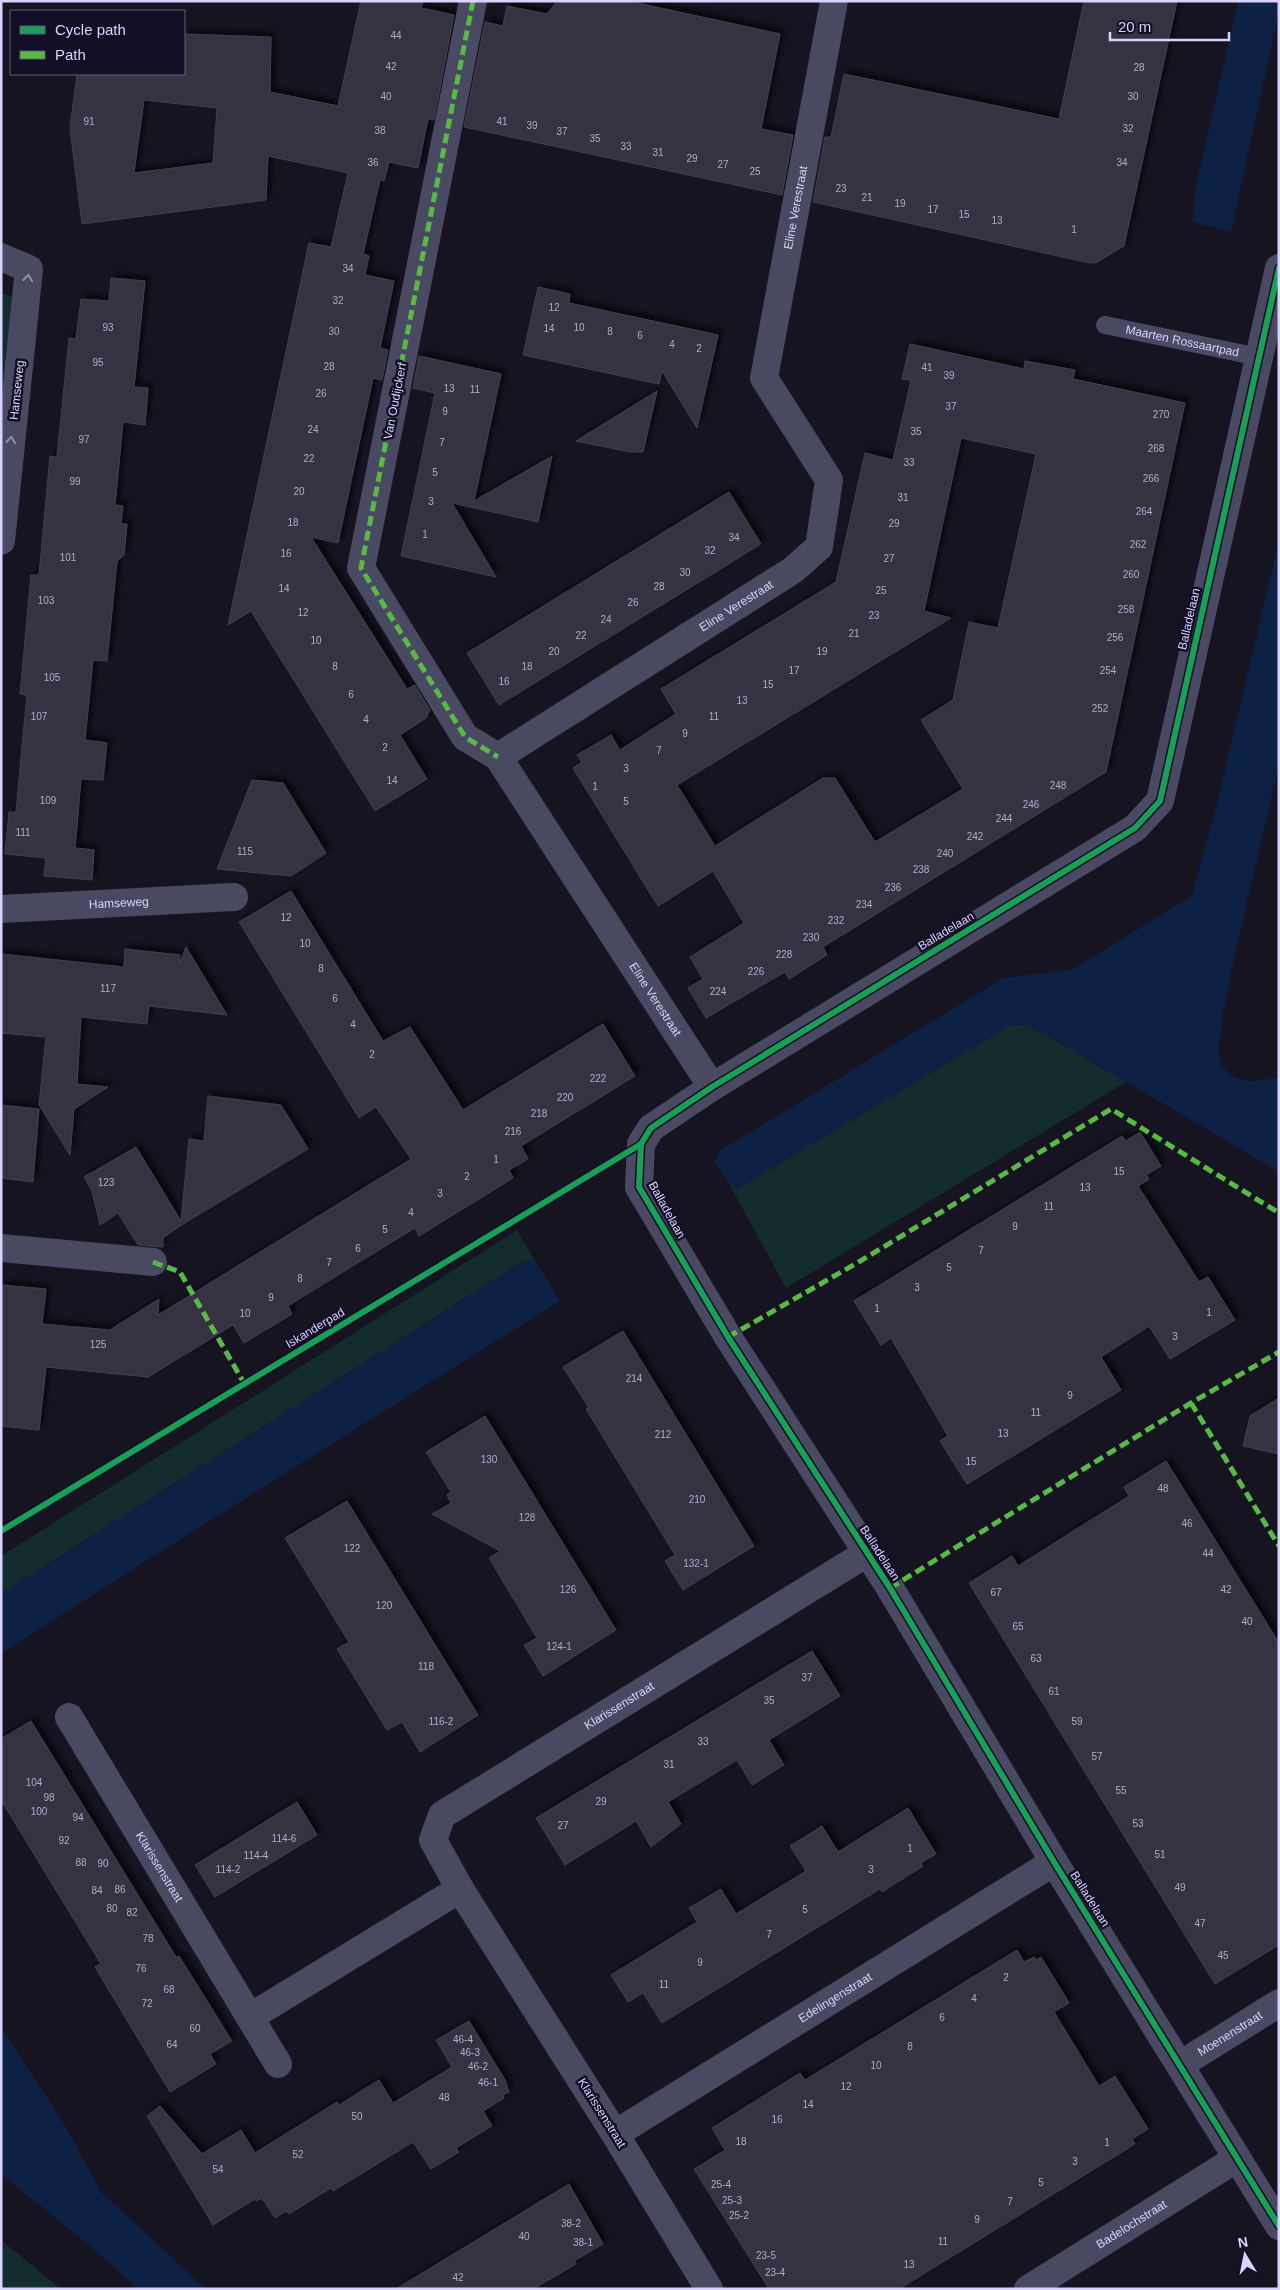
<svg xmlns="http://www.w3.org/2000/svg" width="1280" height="2290" viewBox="0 0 1280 2290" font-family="Arial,sans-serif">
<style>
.green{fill:#132c2d}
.water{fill:#0d2144}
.building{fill:#343243;stroke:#433f54;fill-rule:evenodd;filter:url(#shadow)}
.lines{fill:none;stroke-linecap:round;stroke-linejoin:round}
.service{stroke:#4a4962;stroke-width:18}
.minor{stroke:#4a4962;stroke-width:28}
.quiet{stroke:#58b947;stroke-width:5;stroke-dasharray:10 5;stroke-linecap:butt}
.cycleway-casing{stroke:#130f26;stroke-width:9}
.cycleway{stroke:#1a9f57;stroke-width:6}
.oneway{stroke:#928eb0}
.labels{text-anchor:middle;stroke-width:5;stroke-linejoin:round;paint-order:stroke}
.number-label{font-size:10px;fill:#b0acd0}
.street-label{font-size:12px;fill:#d9d4ff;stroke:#130f26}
</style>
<defs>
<filter id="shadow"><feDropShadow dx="4.5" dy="-4.5" stdDeviation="2.5" flood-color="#0009"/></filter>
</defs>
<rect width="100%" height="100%" fill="#161421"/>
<g class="green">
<polygon points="1,293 15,297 1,413"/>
<polygon points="1024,1024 1050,1037 1126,1082 786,1288 728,1182 736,1189 1009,1026"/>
<polygon points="517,1230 534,1259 520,1263 1,1594 1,1556"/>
<polygon points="1,2240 61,2289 1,2289"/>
</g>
<g class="water">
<polygon points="1238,1 1279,1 1279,11 1231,232 1192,222 1197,182"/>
<polygon points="1279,541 1279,764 1236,950 1221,1023 1219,1049 1221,1064 1227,1072 1235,1077 1249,1081 1279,1078 1279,1172 1050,1037 1024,1024 1009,1026 736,1190 728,1182 714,1161 721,1150 1003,978 1071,970 1187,899 1193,892 1215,812"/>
<polygon points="534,1259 560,1301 152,1557 1,1654 1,1594 520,1263"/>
<polygon points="1,2027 66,2127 101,2192 206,2289 138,2289 89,2245 1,2174"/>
</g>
<g class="building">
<path d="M 361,1 L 423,1 L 421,8 L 454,15 L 434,120 L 428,119 L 418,168 L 389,162 L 384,181 L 380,180 L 363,254 L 369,256 L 365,275 L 394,281 L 380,348 L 388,350 L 382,380 L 373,378 L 338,543 L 311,537 L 407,689 L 415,685 L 430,710 L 426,718 L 400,735 L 427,779 L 375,811 L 251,611 L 228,625 L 309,243 L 331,247 L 348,173 L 268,156 L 266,200 L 82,224 L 70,128 L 77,74 L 184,74 L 184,34 L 271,37 L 270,92 L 338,106 ZM 144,100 L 217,108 L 213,163 L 134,173 Z"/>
<polygon points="557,1 628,1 780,34 761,129 793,135 782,195 464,127 485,22 503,26 507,6 547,14"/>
<polygon points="1084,1 1177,1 1124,246 1096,263 1090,263 813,202 825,137 831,137 844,74 1059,119"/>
<polygon points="111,278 145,281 134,387 148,388 145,425 123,422 115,505 123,506 121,524 127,524 124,555 117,561 107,661 93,660 85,740 107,743 103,780 81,779 75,848 94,850 92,880 44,876 46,858 5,854 9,812 16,812 23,736 27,695 20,694 31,575 39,575 50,456 57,457 69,338 76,339 81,299 109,301"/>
<polygon points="538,287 570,294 569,303 718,335 697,428 662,371 659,384 523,355"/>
<path d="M 910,344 L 1024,369 L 1025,361 L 1075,370 L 1073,379 L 1185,403 L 1106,772 L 823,947 L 827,955 L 789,979 L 785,972 L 706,1018 L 688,988 L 703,979 L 690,957 L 744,923 L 713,871 L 658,906 L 573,768 L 582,762 L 577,755 L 611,735 L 620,750 L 676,714 L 661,689 L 836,582 L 865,453 L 893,460 L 911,380 L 902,379 ZM 961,438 L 1036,454 L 998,628 L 969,622 L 953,700 L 921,720 L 963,789 L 875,842 L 835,778 L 823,778 L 715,846 L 677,785 L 951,618 L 924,611 Z"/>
<polygon points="419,356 501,374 474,501 552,456 538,522 452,503 496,577 401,556 435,393 413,388"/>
<polygon points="657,391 643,452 630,452 576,441"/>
<polygon points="729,492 761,544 499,705 467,653"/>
<polygon points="252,780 283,783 326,853 291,876 217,869"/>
<polygon points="291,891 383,1041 410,1027 463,1110 603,1024 635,1076 521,1146 528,1159 509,1170 513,1178 419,1236 415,1228 320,1286 288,1306 292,1314 244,1343 233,1325 148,1377 46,1367 39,1430 1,1426 1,1285 46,1289 42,1324 110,1330 159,1299 158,1315 411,1159 376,1107 359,1118 239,922"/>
<polygon points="186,947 227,1015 149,1006 147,1024 81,1017 77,1084 108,1087 74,1109 70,1155 39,1105 46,1037 1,1033 1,954 124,967 125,949 180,955 179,965"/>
<polygon points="208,1096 281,1105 308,1149 183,1224 163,1238 163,1247 138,1245 118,1213 100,1225 92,1191 84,1177 136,1147 181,1221 189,1139 204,1141"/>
<polygon points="1,1105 39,1109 33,1182 1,1178"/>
<polygon points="1140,1132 1161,1166 1146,1175 1149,1179 1138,1186 1199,1282 1208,1277 1235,1320 1170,1359 1149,1326 1101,1357 1121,1390 967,1484 940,1441 948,1436 891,1338 881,1345 854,1301 1122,1136 1126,1141"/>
<polygon points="623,1331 754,1546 683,1590 665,1561 675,1555 586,1409 589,1408 563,1367"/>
<polygon points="1279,1398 1279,1454 1243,1446 1250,1416"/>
<polygon points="485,1416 616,1630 543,1676 524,1645 537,1638 489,1558 500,1551 432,1514 451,1503 447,1495 451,1492 426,1452"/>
<polygon points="1166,1461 1279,1643 1279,1945 1215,1984 969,1583 1012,1556 1018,1566 1129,1496 1124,1487"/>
<polygon points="347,1501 478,1715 420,1752 402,1722 387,1730 337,1649 349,1642 285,1538"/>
<polygon points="812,1651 840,1696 769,1740 784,1765 752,1785 737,1760 668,1802 681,1824 651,1847 636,1821 565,1865 536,1818"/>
<polygon points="31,1721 176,1957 179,1956 232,2041 210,2054 216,2064 170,2092 95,1967 101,1964 1,1800 1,1739"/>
<polygon points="297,1802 317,1835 215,1897 195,1865"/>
<polygon points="908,1808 936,1854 921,1863 923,1866 882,1892 880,1889 662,2023 643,1993 628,2002 611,1975 697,1922 689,1908 721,1889 736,1914 806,1871 790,1846 822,1826 838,1852"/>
<polygon points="1017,1950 1024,1962 1034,1957 1036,1960 1041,1957 1069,2003 1054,2012 1099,2086 1115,2076 1148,2129 1132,2139 1135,2144 899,2289 769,2289 694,2169 725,2150 712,2128 800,2073 805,2080"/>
<polygon points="469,2021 505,2080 509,2092 503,2095 504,2098 483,2111 492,2126 456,2148 459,2152 431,2169 413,2142 333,2191 331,2188 289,2214 286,2211 275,2218 262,2198 256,2201 255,2199 213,2225 147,2116 160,2106 202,2154 241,2130 255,2153 337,2102 339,2105 379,2080 393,2103 452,2067 436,2040"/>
<polygon points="569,2184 603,2244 574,2261 576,2264 533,2289 396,2289"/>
</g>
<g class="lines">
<path class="service" id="s1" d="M 1105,325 L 1259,357"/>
<g class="minor">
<path id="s2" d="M 473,1 L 361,568 L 465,737 L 498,757 L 712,1087"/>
<polyline points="1,257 29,269 1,541"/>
<polyline points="1279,268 1160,801 1135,828 712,1087 651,1128 641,1144 639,1187 728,1337 890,1588 1054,1862 1279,2226"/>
<path id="s3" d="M 498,757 L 793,570 L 819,547 L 829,480 L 764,378 L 834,1"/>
<path id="s4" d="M 1,909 L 234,897"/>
<polyline points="1,1248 153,1262"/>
<path id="s5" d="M 69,1717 L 278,2064"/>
<polyline points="250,2017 460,1889"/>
<path id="s6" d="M 1180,2065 L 1279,2003"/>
<path id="s7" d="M 615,2134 L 1054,1862"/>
<path id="s8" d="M 709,2289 L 615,2134 L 460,1889 L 433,1840 L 442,1815 L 867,1553"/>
<path id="s9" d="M 1028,2289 L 1236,2159"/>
</g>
<g class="quiet">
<polyline points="473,1 361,568 465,737 498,757"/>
<polyline points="153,1262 180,1272 244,1383"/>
<polyline points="728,1337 857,1263 1111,1109 1279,1213"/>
<polyline points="1191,1403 1279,1546"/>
<polyline points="890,1588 1191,1403 1279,1352"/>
</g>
<defs>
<g id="cycleway">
<polyline points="1279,268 1160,801 1135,828 712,1087 651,1128 641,1144 639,1187 728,1337 890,1588 1054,1862 1279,2226"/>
<polyline points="1,1531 641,1144"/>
</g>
</defs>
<use href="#cycleway" class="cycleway-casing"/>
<use href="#cycleway" class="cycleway"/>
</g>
<defs><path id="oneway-chevron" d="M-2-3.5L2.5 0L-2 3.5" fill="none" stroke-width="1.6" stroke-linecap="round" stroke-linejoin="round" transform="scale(1.25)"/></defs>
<g class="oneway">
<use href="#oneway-chevron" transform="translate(28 278) rotate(-84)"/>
<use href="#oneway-chevron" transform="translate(11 440) rotate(-84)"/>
</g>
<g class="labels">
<g class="number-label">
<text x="396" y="39">44</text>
<text x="391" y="70">42</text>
<text x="1139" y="71">28</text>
<text x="386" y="100">40</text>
<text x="1133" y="100">30</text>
<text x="89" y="125">91</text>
<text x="502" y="125">41</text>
<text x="532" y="129">39</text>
<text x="1128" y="132">32</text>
<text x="380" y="134">38</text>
<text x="562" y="135">37</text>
<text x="595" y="142">35</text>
<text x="626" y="150">33</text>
<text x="658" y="156">31</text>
<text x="692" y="162">29</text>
<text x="373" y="166">36</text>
<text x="1122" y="166">34</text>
<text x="723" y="168">27</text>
<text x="755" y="175">25</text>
<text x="841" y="192">23</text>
<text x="867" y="201">21</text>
<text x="900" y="207">19</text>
<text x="933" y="213">17</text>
<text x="964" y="218">15</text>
<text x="997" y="224">13</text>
<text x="1074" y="233">1</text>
<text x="348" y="272">34</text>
<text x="338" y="304">32</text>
<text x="554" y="311">12</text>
<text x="108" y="331">93</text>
<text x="579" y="331">10</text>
<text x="549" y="332">14</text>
<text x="334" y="335">30</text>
<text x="610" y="335">8</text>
<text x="640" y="339">6</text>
<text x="672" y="348">4</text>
<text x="699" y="352">2</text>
<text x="98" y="366">95</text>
<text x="329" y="370">28</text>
<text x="927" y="371">41</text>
<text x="949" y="379">39</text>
<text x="449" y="392">13</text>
<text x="475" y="393">11</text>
<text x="321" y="397">26</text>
<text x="951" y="410">37</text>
<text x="445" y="415">9</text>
<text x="1161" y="418">270</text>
<text x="313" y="433">24</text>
<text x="916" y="435">35</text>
<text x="84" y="443">97</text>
<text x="442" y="446">7</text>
<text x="1156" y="452">268</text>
<text x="309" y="462">22</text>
<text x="909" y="466">33</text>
<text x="435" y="476">5</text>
<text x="1151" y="482">266</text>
<text x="75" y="485">99</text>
<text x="299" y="495">20</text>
<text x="903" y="501">31</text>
<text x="431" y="505">3</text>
<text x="1144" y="515">264</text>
<text x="293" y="526">18</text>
<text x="894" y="527">29</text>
<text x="425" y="538">1</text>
<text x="734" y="541">34</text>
<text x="1138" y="548">262</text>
<text x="710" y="554">32</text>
<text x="286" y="557">16</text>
<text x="68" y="561">101</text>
<text x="889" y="562">27</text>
<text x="685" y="576">30</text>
<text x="1131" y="578">260</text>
<text x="659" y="590">28</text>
<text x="284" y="592">14</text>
<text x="881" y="594">25</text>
<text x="46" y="604">103</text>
<text x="633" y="606">26</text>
<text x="1126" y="613">258</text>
<text x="303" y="616">12</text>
<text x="874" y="619">23</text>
<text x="606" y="623">24</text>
<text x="854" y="637">21</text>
<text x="581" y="639">22</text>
<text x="1115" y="641">256</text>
<text x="316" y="644">10</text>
<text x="554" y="655">20</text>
<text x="822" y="655">19</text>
<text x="335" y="670">8</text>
<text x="527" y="670">18</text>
<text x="794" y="674">17</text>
<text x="1108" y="674">254</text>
<text x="52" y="681">105</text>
<text x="504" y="685">16</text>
<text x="768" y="688">15</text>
<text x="351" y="698">6</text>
<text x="742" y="704">13</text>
<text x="1100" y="712">252</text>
<text x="39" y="720">107</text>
<text x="714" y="720">11</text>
<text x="366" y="723">4</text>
<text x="685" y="737">9</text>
<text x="385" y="751">2</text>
<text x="659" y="754">7</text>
<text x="626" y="772">3</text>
<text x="392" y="784">14</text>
<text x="1058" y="789">248</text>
<text x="595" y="790">1</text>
<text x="48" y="804">109</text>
<text x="626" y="805">5</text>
<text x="1031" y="808">246</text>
<text x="1004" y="822">244</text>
<text x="23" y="836">111</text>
<text x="975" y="840">242</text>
<text x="245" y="855">115</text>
<text x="945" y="857">240</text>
<text x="921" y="873">238</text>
<text x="893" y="891">236</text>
<text x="864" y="908">234</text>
<text x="286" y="921">12</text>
<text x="836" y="924">232</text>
<text x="811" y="941">230</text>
<text x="305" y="947">10</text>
<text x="784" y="958">228</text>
<text x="321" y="972">8</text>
<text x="756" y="975">226</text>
<text x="108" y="992">117</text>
<text x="718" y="995">224</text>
<text x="335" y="1002">6</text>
<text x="353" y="1028">4</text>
<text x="372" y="1058">2</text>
<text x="598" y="1082">222</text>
<text x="565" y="1101">220</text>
<text x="539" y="1117">218</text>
<text x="513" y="1135">216</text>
<text x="496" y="1163">1</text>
<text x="1119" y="1175">15</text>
<text x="467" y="1180">2</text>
<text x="106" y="1186">123</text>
<text x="1085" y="1191">13</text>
<text x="440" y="1197">3</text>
<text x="1049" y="1210">11</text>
<text x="411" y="1216">4</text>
<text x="1015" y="1230">9</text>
<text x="385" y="1233">5</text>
<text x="358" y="1252">6</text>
<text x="981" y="1254">7</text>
<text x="329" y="1266">7</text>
<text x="949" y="1271">5</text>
<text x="300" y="1282">8</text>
<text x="917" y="1291">3</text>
<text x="271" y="1301">9</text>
<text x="877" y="1312">1</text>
<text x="1209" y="1316">1</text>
<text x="245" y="1317">10</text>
<text x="1175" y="1340">3</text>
<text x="98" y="1348">125</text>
<text x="634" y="1382">214</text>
<text x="1070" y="1399">9</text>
<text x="1036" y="1416">11</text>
<text x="1003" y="1437">13</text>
<text x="663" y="1438">212</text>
<text x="489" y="1463">130</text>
<text x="971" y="1465">15</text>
<text x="1163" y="1492">48</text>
<text x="697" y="1503">210</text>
<text x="527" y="1521">128</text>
<text x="1187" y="1527">46</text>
<text x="352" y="1552">122</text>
<text x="1208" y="1557">44</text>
<text x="696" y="1567">132-1</text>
<text x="568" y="1593">126</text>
<text x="1226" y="1593">42</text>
<text x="996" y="1596">67</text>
<text x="384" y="1609">120</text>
<text x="1247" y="1625">40</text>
<text x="1018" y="1630">65</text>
<text x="559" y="1650">124-1</text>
<text x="1036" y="1662">63</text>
<text x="426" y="1670">118</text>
<text x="807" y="1681">37</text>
<text x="1054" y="1695">61</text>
<text x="769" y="1704">35</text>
<text x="441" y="1725">116-2</text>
<text x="1077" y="1725">59</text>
<text x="703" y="1745">33</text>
<text x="1097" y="1760">57</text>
<text x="669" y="1768">31</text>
<text x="34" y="1786">104</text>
<text x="1121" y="1794">55</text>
<text x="49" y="1801">98</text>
<text x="601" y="1805">29</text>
<text x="39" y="1815">100</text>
<text x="78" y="1821">94</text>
<text x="1138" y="1827">53</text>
<text x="563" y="1829">27</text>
<text x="284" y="1842">114-6</text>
<text x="64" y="1844">92</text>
<text x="910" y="1852">1</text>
<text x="1160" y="1858">51</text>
<text x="256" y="1859">114-4</text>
<text x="81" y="1866">88</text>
<text x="103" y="1867">90</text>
<text x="228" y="1873">114-2</text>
<text x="871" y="1873">3</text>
<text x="1180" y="1891">49</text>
<text x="120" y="1893">86</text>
<text x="97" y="1894">84</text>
<text x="112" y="1912">80</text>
<text x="805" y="1913">5</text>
<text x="132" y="1916">82</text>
<text x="1200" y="1927">47</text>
<text x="769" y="1938">7</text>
<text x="148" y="1942">78</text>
<text x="1223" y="1959">45</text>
<text x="700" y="1966">9</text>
<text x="141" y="1972">76</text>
<text x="1006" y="1981">2</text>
<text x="664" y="1988">11</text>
<text x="169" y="1993">68</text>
<text x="974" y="2002">4</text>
<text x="147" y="2007">72</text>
<text x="942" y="2021">6</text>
<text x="195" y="2032">60</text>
<text x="463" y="2043">46-4</text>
<text x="172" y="2048">64</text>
<text x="910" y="2050">8</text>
<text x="470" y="2056">46-3</text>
<text x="876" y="2069">10</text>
<text x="478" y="2070">46-2</text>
<text x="488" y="2086">46-1</text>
<text x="846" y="2090">12</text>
<text x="444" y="2101">48</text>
<text x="808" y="2108">14</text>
<text x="357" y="2120">50</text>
<text x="777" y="2123">16</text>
<text x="741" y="2145">18</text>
<text x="1107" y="2146">1</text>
<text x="298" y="2158">52</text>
<text x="1075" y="2165">3</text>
<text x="218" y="2173">54</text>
<text x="1041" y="2186">5</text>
<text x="721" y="2188">25-4</text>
<text x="732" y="2204">25-3</text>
<text x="1010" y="2205">7</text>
<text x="739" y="2219">25-2</text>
<text x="977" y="2223">9</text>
<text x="571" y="2227">38-2</text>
<text x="524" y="2240">40</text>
<text x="943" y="2245">11</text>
<text x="583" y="2246">38-1</text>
<text x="766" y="2259">23-5</text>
<text x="909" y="2268">13</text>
<text x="775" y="2276">23-4</text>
<text x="458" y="2281">42</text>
</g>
<g class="street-label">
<text dy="4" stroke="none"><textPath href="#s3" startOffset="746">Eline Verestraat</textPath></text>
<text dy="4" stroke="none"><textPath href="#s1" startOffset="79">Maarten Rossaartpad</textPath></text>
<text transform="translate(17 390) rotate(-84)" y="4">Hamseweg</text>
<text transform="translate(395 401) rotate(-79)" y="4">Van Oudijckerf</text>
<text dy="4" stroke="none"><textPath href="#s3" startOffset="282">Eline Verestraat</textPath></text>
<text transform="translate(1189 619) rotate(-77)" y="4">Balladelaan</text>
<text dy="4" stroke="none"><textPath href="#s4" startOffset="118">Hamseweg</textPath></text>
<text transform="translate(946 931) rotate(-31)" y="4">Balladelaan</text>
<text dy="4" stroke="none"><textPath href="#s2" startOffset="1104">Eline Verestraat</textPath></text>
<text transform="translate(667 1210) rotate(61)" y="4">Balladelaan</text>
<text transform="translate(315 1328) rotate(-31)" y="4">Iskanderpad</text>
<text transform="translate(880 1553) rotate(57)" y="4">Balladelaan</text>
<text dy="4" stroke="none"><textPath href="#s8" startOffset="762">Klarissenstraat</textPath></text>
<text dy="4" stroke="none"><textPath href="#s5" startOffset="175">Klarissenstraat</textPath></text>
<text transform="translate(1090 1899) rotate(58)" y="4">Balladelaan</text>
<text dy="4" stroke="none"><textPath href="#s7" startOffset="259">Edelingenstraat</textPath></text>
<text dy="4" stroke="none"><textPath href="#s6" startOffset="59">Moenenstraat</textPath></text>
<text transform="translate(602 2113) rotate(58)" y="4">Klarissenstraat</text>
<text dy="4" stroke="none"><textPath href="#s9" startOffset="122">Badelochstraat</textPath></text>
</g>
</g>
<rect width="1280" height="2290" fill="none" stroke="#d9d4ff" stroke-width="5"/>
<rect x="10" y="10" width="175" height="65" fill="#130f26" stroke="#625e7d"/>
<rect x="20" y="26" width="25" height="8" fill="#1a9f57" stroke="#625e7d"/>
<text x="55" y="35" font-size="15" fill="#d9d4ff">Cycle path</text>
<rect x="20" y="51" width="25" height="8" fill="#58b947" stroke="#625e7d"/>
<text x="55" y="60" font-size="15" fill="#d9d4ff">Path</text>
<g transform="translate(1245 2255) rotate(350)" stroke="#130f26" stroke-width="4" paint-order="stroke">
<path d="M0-4L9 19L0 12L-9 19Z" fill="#d9d4ff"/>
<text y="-8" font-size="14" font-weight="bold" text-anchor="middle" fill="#d9d4ff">N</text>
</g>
<path d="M1110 32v8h119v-8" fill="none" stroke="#d9d4ff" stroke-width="2.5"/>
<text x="1118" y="32" font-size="15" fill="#d9d4ff" stroke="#130f26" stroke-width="4" paint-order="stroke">20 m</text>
</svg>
